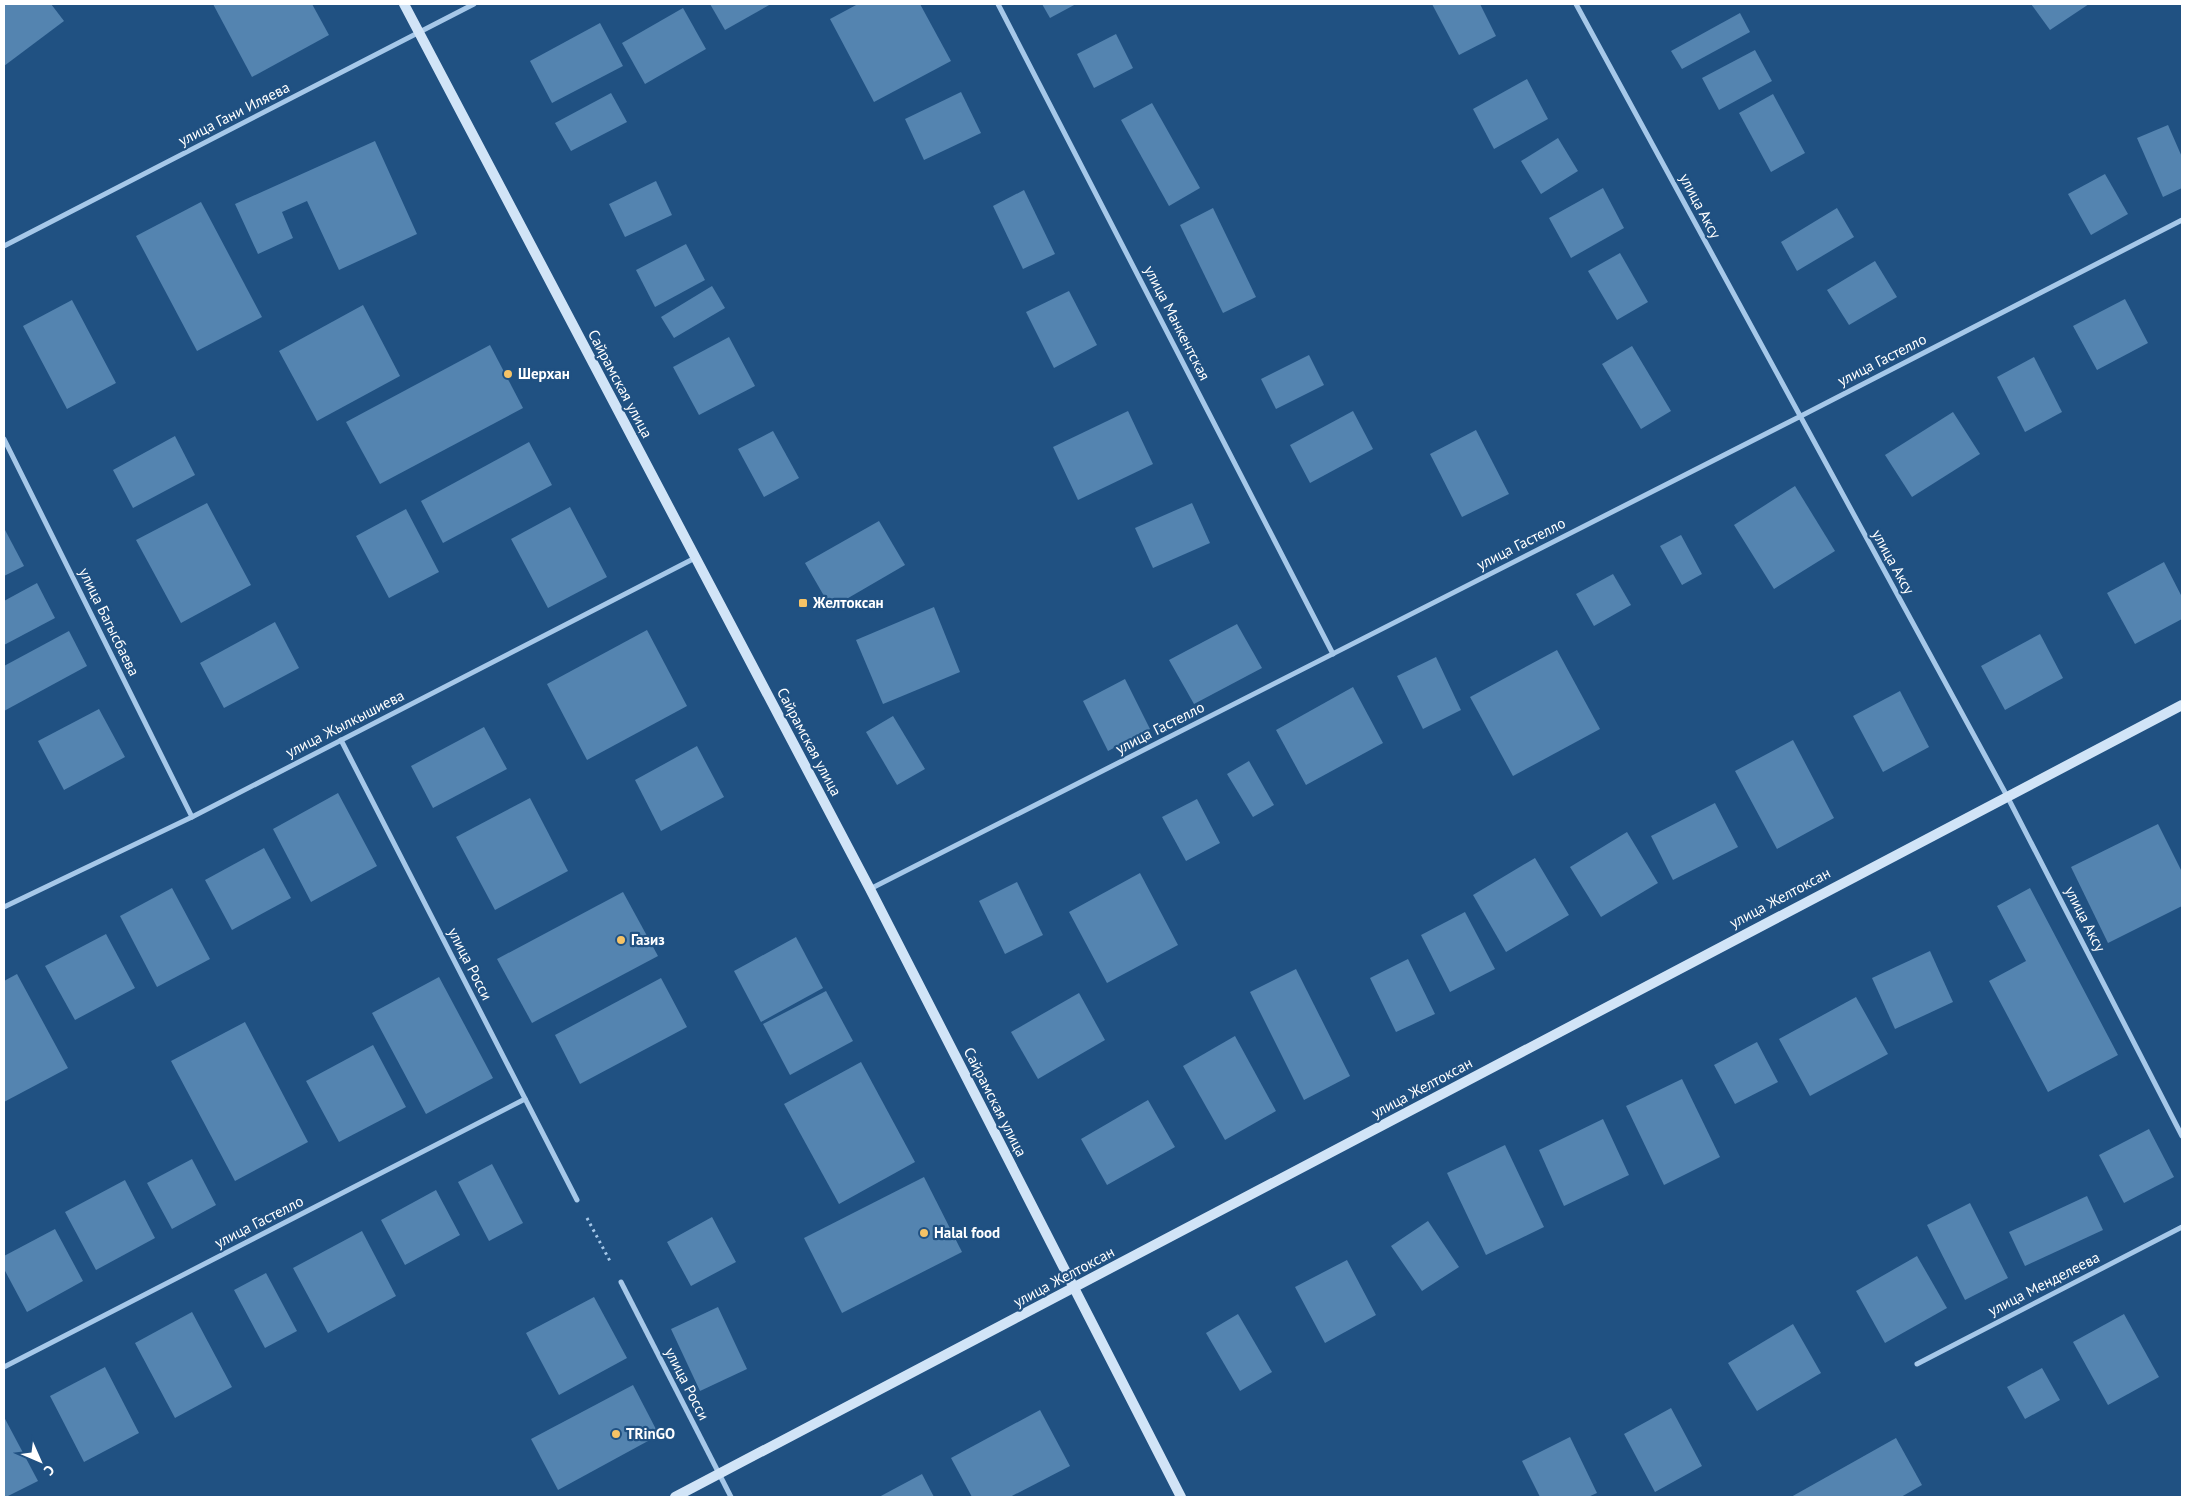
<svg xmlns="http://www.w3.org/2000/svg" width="2186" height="1501" viewBox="0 0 2186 1501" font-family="'PT Sans',sans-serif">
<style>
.building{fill:#5484b0}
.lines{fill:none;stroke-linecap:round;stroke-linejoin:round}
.path{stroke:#a6c8e9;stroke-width:3;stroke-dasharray:2.5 4;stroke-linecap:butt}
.street{stroke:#a6c8e9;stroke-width:5}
.secondary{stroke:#d1e4f7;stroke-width:10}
.poi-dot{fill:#f6c366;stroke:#205182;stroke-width:2}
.labels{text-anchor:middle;stroke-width:4.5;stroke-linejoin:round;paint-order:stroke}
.street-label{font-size:15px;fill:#fff;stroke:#205182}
.poi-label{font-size:15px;font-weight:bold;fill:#fff;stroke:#205182;text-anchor:start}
</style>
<rect width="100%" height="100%" fill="#205182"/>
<g class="building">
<polygon points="4,4 51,4 64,21 4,66"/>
<polygon points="213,4 312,4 329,35 252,77"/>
<polygon points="710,4 771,4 725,30"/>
<polygon points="858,4 920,4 951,61 874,102 830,19"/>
<polygon points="1042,4 1076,4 1050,18"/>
<polygon points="1432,4 1480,4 1496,36 1459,55"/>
<polygon points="2031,4 2089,4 2050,30"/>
<polygon points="683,8 706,49 645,84 622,43"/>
<polygon points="1740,13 1750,32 1682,69 1671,51"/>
<polygon points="600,23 623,66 552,103 530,61"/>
<polygon points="1116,34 1133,68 1094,88 1077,54"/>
<polygon points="1755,50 1772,81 1719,110 1702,78"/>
<polygon points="1527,79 1548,119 1494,149 1473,109"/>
<polygon points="961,92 981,133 924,160 905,119"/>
<polygon points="611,93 627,122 571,151 555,123"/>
<polygon points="1773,94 1805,153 1771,172 1739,113"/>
<polygon points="1152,103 1200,188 1169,206 1121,120"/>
<polygon points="2168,125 2182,157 2182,188 2163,197 2137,138"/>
<polygon points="1558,138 1578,171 1541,194 1521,161"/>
<polygon points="375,141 417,234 339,270 307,201 282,212 293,238 258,254 235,204"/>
<polygon points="2105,174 2128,214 2091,235 2068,194"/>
<polygon points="656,181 672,215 625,237 609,204"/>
<polygon points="1603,188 1624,228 1571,258 1549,218"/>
<polygon points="1024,190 1055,254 1023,269 993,206"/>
<polygon points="201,202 262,317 197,351 136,236"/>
<polygon points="1213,208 1256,297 1223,313 1180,225"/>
<polygon points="1837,208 1854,237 1797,271 1781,242"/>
<polygon points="686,244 705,280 655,307 636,270"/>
<polygon points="1620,253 1648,302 1617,320 1588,271"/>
<polygon points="1875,261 1897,297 1849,325 1827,290"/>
<polygon points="712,286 725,308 674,338 661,317"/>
<polygon points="1069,291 1097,345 1054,368 1026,312"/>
<polygon points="2125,299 2148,343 2097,370 2073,326"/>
<polygon points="72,300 116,383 67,409 23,326"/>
<polygon points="363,305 400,376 317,421 279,351"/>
<polygon points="729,337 755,386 699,415 673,367"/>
<polygon points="490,345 523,408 380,484 346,422"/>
<polygon points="1632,346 1671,411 1641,429 1602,364"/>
<polygon points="1309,355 1324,385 1276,409 1261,379"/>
<polygon points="2034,357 2062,412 2025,432 1997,377"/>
<polygon points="1128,411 1153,464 1078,500 1053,447"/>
<polygon points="1353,411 1373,449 1310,483 1290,445"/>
<polygon points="1953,412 1980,454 1912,497 1885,455"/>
<polygon points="1476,430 1509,494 1462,517 1430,454"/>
<polygon points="773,431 799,478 764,497 738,449"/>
<polygon points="175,436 195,475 133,508 113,470"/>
<polygon points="529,442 552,485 443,543 421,501"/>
<polygon points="1795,486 1835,551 1774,589 1734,525"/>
<polygon points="207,503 251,585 181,623 136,540"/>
<polygon points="1192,503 1210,543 1153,568 1135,528"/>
<polygon points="570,507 607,577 548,608 511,539"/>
<polygon points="406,509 439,572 389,598 356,536"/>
<polygon points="879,521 905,565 831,608 805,563"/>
<polygon points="4,528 24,566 4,576"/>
<polygon points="1681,535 1702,574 1682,585 1660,546"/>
<polygon points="2164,562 2182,597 2182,619 2135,644 2107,593"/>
<polygon points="1613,574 1631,605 1594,626 1576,594"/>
<polygon points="37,583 55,618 4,645 4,601"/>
<polygon points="934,607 960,672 883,704 856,640"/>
<polygon points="275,622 299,668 224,708 200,663"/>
<polygon points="1237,624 1262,668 1194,704 1169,660"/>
<polygon points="647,630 687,706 587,760 547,684"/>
<polygon points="69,631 87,666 4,711 4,666"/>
<polygon points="2040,634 2063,678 2005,710 1981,666"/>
<polygon points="1557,650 1600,729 1513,776 1470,697"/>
<polygon points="1436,657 1461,710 1423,729 1397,676"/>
<polygon points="1125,679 1150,729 1108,751 1083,701"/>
<polygon points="1353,687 1383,743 1306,785 1276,730"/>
<polygon points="1900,691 1929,747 1883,772 1853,716"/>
<polygon points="99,709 125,757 64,790 38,741"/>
<polygon points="893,716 925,769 897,785 866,732"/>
<polygon points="484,727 507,769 433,808 411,766"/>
<polygon points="1793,740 1834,818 1777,849 1735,771"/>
<polygon points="697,746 724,797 661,831 635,780"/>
<polygon points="1249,761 1274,805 1253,817 1227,774"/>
<polygon points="338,793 377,866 311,902 273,829"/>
<polygon points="530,798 568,871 495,910 456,837"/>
<polygon points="1197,799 1220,843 1186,861 1162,817"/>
<polygon points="1715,803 1738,847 1673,880 1651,836"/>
<polygon points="2158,824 2182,872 2182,906 2108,943 2071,867"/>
<polygon points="1627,832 1658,883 1601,917 1570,867"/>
<polygon points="264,848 291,898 232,930 205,880"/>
<polygon points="1535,858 1569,915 1506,952 1473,895"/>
<polygon points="1140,873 1178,945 1107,983 1069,912"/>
<polygon points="1017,882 1043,935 1005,954 979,901"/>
<polygon points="172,888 210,959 157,987 120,916"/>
<polygon points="2030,888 2118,1055 2048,1092 1989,981 2026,961 1997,906"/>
<polygon points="623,892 658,956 532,1023 497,959"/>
<polygon points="1465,912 1495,969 1450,992 1421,935"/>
<polygon points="106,934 135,988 75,1020 45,966"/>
<polygon points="796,937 823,988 761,1022 734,971"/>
<polygon points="1930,951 1953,1002 1895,1029 1872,978"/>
<polygon points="1408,959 1435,1014 1396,1032 1370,978"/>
<polygon points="1296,969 1350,1076 1304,1100 1250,992"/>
<polygon points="17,974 68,1068 4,1102 4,981"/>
<polygon points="439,977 493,1078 426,1114 372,1013"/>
<polygon points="661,978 687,1027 580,1084 555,1035"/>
<polygon points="826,991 853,1041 790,1075 763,1024"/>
<polygon points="1079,993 1105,1040 1038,1079 1011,1032"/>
<polygon points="1856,997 1888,1054 1810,1096 1779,1039"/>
<polygon points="245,1022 308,1142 235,1181 171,1061"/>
<polygon points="1235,1036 1276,1111 1225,1140 1183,1066"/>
<polygon points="1757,1042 1778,1082 1735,1104 1714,1065"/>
<polygon points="373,1045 406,1107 339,1142 306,1081"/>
<polygon points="861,1062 915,1162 839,1204 784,1104"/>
<polygon points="1682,1079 1720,1157 1664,1185 1626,1106"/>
<polygon points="1148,1100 1175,1147 1107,1185 1081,1139"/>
<polygon points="1603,1119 1629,1175 1564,1206 1539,1150"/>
<polygon points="2149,1129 2174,1177 2124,1203 2099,1155"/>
<polygon points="1505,1145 1544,1227 1486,1255 1447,1173"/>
<polygon points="192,1159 216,1205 172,1229 147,1183"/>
<polygon points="492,1164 523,1223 489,1241 458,1182"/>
<polygon points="924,1177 962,1252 842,1313 804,1238"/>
<polygon points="125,1180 155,1238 96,1270 65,1212"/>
<polygon points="436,1190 460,1235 405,1265 381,1220"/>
<polygon points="2087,1196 2103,1230 2025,1266 2009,1232"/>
<polygon points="1970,1203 2008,1278 1965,1300 1927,1225"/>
<polygon points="712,1217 736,1262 691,1286 667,1242"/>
<polygon points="1428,1221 1459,1267 1422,1291 1391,1246"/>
<polygon points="55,1229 83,1281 27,1312 4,1269 4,1256"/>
<polygon points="362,1231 396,1296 328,1333 293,1268"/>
<polygon points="1917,1256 1947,1308 1885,1343 1856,1291"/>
<polygon points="1347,1260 1376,1315 1325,1343 1295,1287"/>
<polygon points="266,1273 297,1331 265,1348 234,1290"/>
<polygon points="594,1297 627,1358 559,1395 526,1333"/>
<polygon points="718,1307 747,1369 700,1391 671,1329"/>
<polygon points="192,1312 232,1387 175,1418 135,1343"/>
<polygon points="1238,1314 1272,1372 1240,1391 1206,1333"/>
<polygon points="2124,1314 2159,1377 2108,1405 2073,1342"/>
<polygon points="1793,1324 1821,1373 1757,1411 1728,1363"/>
<polygon points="105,1367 139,1433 84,1462 50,1396"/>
<polygon points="2042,1368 2060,1400 2025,1419 2007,1387"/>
<polygon points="633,1385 659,1435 558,1490 531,1439"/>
<polygon points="1671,1408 1702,1466 1655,1492 1624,1434"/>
<polygon points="1040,1410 1070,1466 1010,1497 972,1497 951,1458"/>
<polygon points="4,1417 38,1481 6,1497 4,1497"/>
<polygon points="1570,1437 1597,1493 1588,1497 1540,1497 1522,1461"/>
<polygon points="1896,1438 1922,1485 1901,1497 1791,1497"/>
<polygon points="922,1474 934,1497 879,1497"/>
</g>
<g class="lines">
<polyline class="path" points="587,1218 611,1263"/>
<g class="street">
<polyline points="998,4 1333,654"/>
<polyline points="1576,4 2007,796 2182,1136"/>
<polyline points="4,246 474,4"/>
<polyline points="4,439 192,817"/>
<polyline points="341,740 577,1200"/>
<polyline points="870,889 1799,417 2182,220"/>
<polyline points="4,907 192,817 695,558"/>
<polyline points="621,1282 731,1497"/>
<polyline points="1917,1364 2182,1227"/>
<polyline points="4,1367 525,1099"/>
</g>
<g class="secondary">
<polyline points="404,4 870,889 1181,1497"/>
<polyline points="675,1497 2182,705"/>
</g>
</g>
<g class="poi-dot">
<circle cx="508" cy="374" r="5"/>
<rect x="798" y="598" width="10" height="10" rx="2.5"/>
<circle cx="621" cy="940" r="5"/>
<circle cx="924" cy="1233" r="5"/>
<circle cx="616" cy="1434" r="5"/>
</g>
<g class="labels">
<g class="street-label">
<text transform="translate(234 114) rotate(-27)" y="5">улица Гани Иляева</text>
<text transform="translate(1700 206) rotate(62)" y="5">улица Аксу</text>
<text transform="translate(1177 323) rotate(63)" y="5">улица Манкентская</text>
<text transform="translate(1882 360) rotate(-27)" y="5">улица Гастелло</text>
<text transform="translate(620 384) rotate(62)" y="5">Сайрамская улица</text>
<text transform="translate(1521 544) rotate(-27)" y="5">улица Гастелло</text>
<text transform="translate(1893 562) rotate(61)" y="5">улица Аксу</text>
<text transform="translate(109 622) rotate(64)" y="5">улица Багысбаева</text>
<text transform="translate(345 724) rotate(-27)" y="5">улица Жылкышиева</text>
<text transform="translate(1160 728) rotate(-27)" y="5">улица Гастелло</text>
<text transform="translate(809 742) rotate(62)" y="5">Сайрамская улица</text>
<text transform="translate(1780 898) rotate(-28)" y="5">улица Желтоксан</text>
<text transform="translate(2085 919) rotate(63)" y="5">улица Аксу</text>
<text transform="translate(470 964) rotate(63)" y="5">улица Росси</text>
<text transform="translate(1422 1088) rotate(-28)" y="5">улица Желтоксан</text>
<text transform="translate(995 1102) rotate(63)" y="5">Сайрамская улица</text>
<text transform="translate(259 1222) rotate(-27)" y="5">улица Гастелло</text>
<text transform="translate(1064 1277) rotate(-28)" y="5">улица Желтоксан</text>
<text transform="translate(2044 1284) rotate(-27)" y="5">улица Менделеева</text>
<text transform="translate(687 1384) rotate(63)" y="5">улица Росси</text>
</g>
<g class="poi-label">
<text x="518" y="379">Шерхан</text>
<text x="813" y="608">Желтоксан</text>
<text x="631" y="945">Газиз</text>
<text x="934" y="1238">Halal food</text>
<text x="626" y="1439">TRinGO</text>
</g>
</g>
<rect width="2186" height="1501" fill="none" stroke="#ffffff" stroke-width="10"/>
<g transform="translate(40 1461) rotate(135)" stroke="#205182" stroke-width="4" paint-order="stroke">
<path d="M0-4L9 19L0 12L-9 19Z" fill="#ffffff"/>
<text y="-8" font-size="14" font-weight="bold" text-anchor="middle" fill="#ffffff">С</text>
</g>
</svg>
